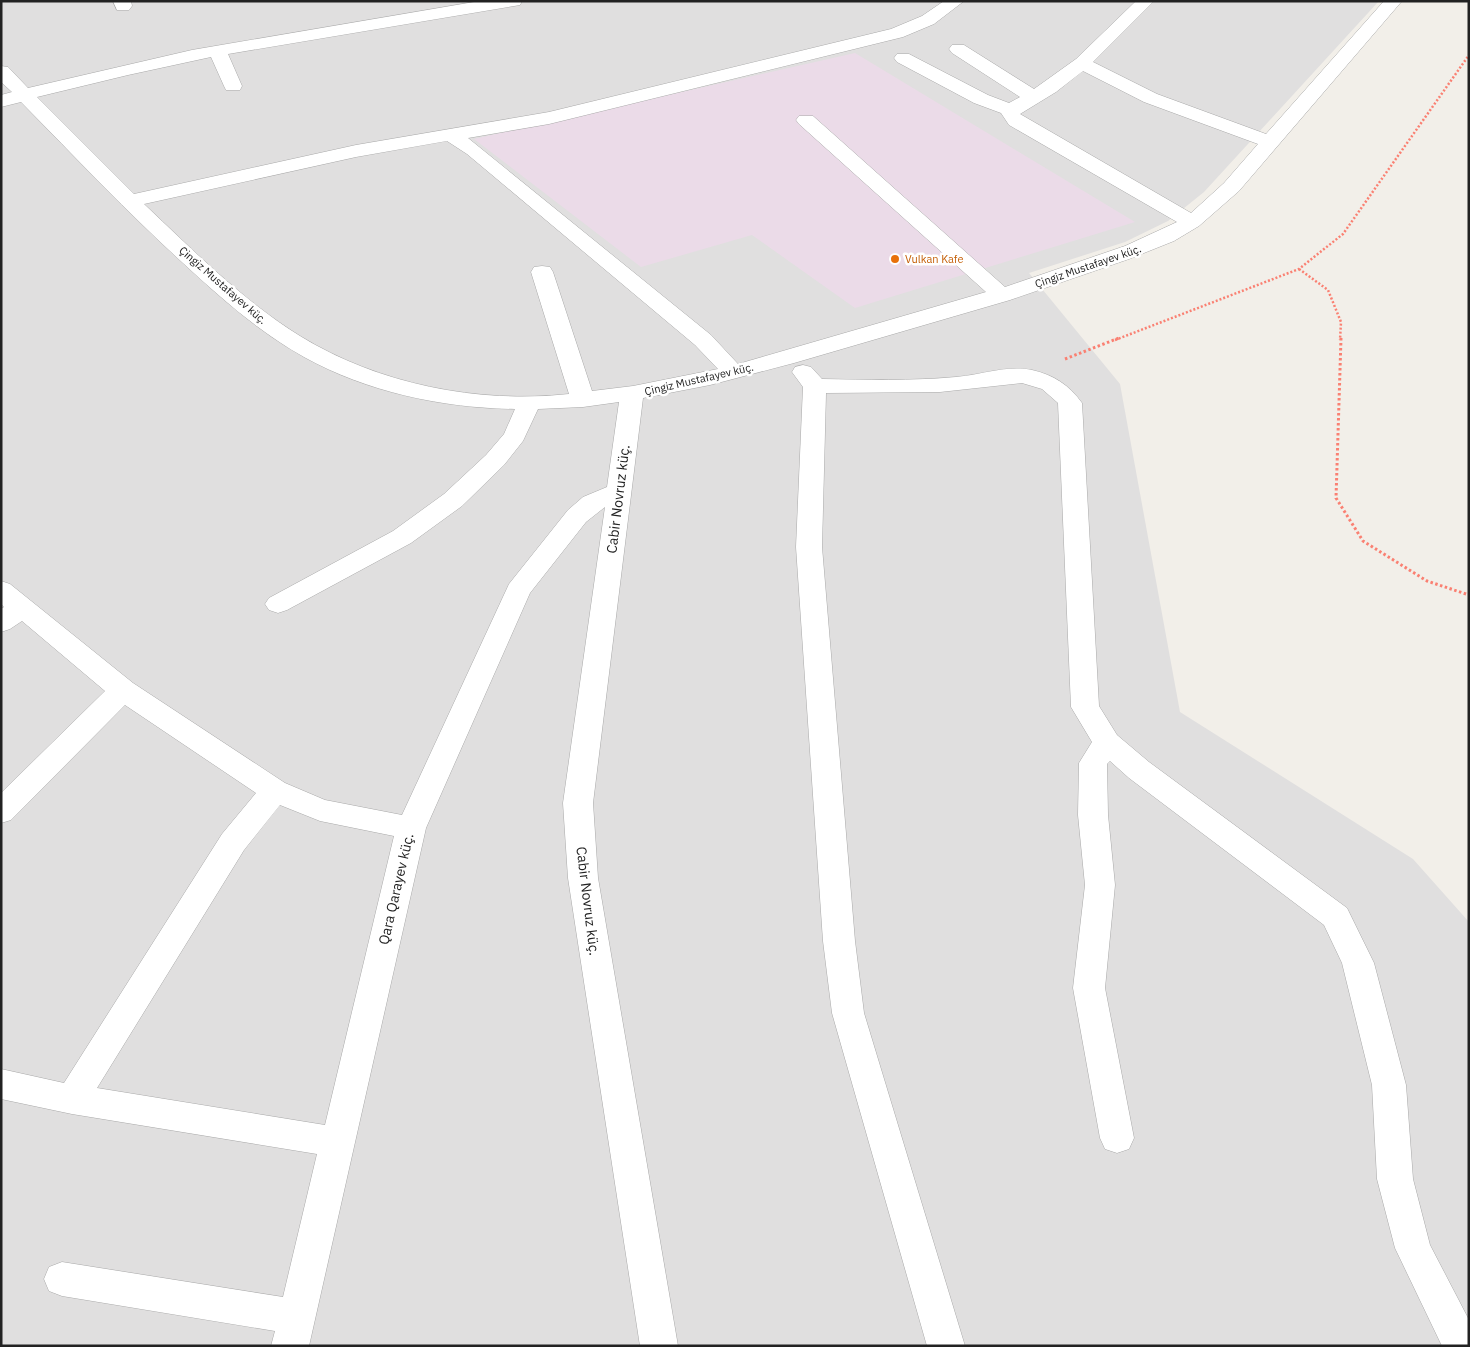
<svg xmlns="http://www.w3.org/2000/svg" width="1470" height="1347" viewBox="0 0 1470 1347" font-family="'IBM Plex Sans',sans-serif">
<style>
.residential{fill:#e0dfdf}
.industrial{fill:#ebdbe8}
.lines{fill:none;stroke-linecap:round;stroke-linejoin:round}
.minor-casing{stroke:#a9a9a9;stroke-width:1}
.path-far1{stroke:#fa8072;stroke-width:2.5;stroke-dasharray:2 2;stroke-linecap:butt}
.path{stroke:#fa8072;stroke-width:3;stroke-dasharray:2.5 2.5;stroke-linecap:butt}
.minor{fill:#fff;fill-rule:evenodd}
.food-dot{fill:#e8710a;stroke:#fff;stroke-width:2}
.labels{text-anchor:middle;stroke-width:5;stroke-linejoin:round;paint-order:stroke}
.far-food-label{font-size:11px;fill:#c56008;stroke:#fff;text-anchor:start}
.far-street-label{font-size:11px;fill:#222;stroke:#fff}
.street-label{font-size:14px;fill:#222;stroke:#fff}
</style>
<rect width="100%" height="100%" fill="#f2efe9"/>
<polygon class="residential" points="1,1 1379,1 1204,192 1168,221 1125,242 1029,273 1120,384 1180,712 1413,859 1469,922 1469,1346 1,1346"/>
<polygon class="industrial" points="855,53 1135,222 855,308 752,235 641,267 474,139"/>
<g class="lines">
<defs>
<g id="minor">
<polygon points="113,1 131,1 132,6 129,10 117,10"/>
<path d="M 480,1 L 522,1 L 520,5 L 514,6 L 228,54 L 242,86 L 240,90 L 226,90 L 224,86 L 211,57 L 128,75 L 37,97 L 134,194 L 356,145 L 549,112 L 891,29 L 922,16 L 944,1 L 964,1 L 934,24 L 903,37 L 549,124 L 468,138 L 711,335 L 738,364 L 986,292 L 799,124 L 796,120 L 799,116 L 813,116 L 1005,287 L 1125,246 L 1177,222 L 1009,125 L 1001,113 L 974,103 L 897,62 L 894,58 L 897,54 L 909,54 L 988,95 L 1009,103 L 1020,97 L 952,53 L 949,49 L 952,45 L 964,45 L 1034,89 L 1076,59 L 1136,1 L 1154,1 L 1093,62 L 1157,94 L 1266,134 L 1384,1 L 1402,1 L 1239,191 L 1199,226 L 1174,241 L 1129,259 L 1010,300 L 794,363 L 710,385 L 643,398 L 593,803 L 598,878 L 678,1346 L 640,1346 L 568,878 L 563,803 L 605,507 L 586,522 L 530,593 L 426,828 L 309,1346 L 271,1346 L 275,1331 L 62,1296 L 49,1291 L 44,1279 L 49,1267 L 62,1262 L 283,1297 L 317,1154 L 72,1114 L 1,1099 L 1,1069 L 64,1083 L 222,834 L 256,793 L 125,705 L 11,820 L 1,823 L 1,793 L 105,691 L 22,621 L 10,629 L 1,632 L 1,609 L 4,607 L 1,604 L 1,581 L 10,584 L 133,683 L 285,783 L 325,800 L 402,815 L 509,584 L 568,510 L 583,497 L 607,487 L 619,402 L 583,407 L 538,409 L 523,441 L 504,465 L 462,506 L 411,543 L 287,610 L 278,613 L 269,610 L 265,604 L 269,598 L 393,531 L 444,494 L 486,455 L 504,434 L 515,409 C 443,408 367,392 304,357 C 259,332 221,298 184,264 C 127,212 75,157 21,102 L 1,107 L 1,95 L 12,92 L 1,82 L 1,66 L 8,67 L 28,88 L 192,50 ZM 1083,71 L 1144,102 L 1258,144 L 1224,183 L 1191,213 L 1020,114 L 1056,92 ZM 447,141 L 467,154 L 695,345 L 718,369 L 633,386 L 592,391 L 553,272 L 550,267 L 542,266 L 534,267 L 531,272 L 569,394 C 478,404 378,384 300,336 C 242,300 193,250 144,204 L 356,157 ZM 280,805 L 320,821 L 394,836 L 325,1125 L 97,1088 L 244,850 Z"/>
<path d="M 803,365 L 811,367 L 822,379 C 866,380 911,381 956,377 C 982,375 1006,365 1032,370 C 1054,375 1069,385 1082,403 L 1099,706 L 1117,735 L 1149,762 L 1347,908 L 1374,963 L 1406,1085 L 1413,1179 L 1430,1245 L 1469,1320 L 1469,1346 L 1442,1346 L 1395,1248 L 1377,1179 L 1372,1085 L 1342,963 L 1324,925 L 1129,778 L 1110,761 L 1107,764 L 1108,815 L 1115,885 L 1105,988 L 1134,1138 L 1129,1149 L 1117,1153 L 1105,1149 L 1100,1138 L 1073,988 L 1085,885 L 1078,815 L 1079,763 L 1092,742 L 1071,707 L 1058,403 L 1042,389 L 1022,383 L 940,392 L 826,393 L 822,547 L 855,941 L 864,1013 L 965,1346 L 927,1346 L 832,1013 L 823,941 L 796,547 L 803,387 L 792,372 L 795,367 Z"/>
</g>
</defs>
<use href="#minor" class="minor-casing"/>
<g class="path-far1">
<polyline points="1299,269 1328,290 1341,322 1340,340"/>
<polyline points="1115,340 1299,269 1343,234 1469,55"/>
</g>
<g class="path">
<polyline points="1341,338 1336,498 1363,541 1427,581 1469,595"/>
<polyline points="1065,359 1119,338"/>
</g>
<use href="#minor" class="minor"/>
</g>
<circle class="food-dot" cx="895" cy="259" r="5"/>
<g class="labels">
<g class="far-food-label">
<text x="905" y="263">Vulkan Kafe</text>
</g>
<g class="far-street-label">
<text transform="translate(1088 266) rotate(-19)" y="4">Çingiz Mustafayev küç.</text>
<text transform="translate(223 285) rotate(41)" y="4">Çingiz Mustafayev küç.</text>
<text transform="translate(699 379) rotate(-13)" y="4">Çingiz Mustafayev küç.</text>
</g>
<g class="street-label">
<text transform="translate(618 499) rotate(-83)" y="5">Cabir Novruz küç.</text>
<text transform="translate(396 889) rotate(-77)" y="5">Qara Qarayev küç.</text>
<text transform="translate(588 901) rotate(83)" y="5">Cabir Novruz küç.</text>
</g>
</g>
<rect width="1470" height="1347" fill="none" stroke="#222222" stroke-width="5"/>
</svg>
